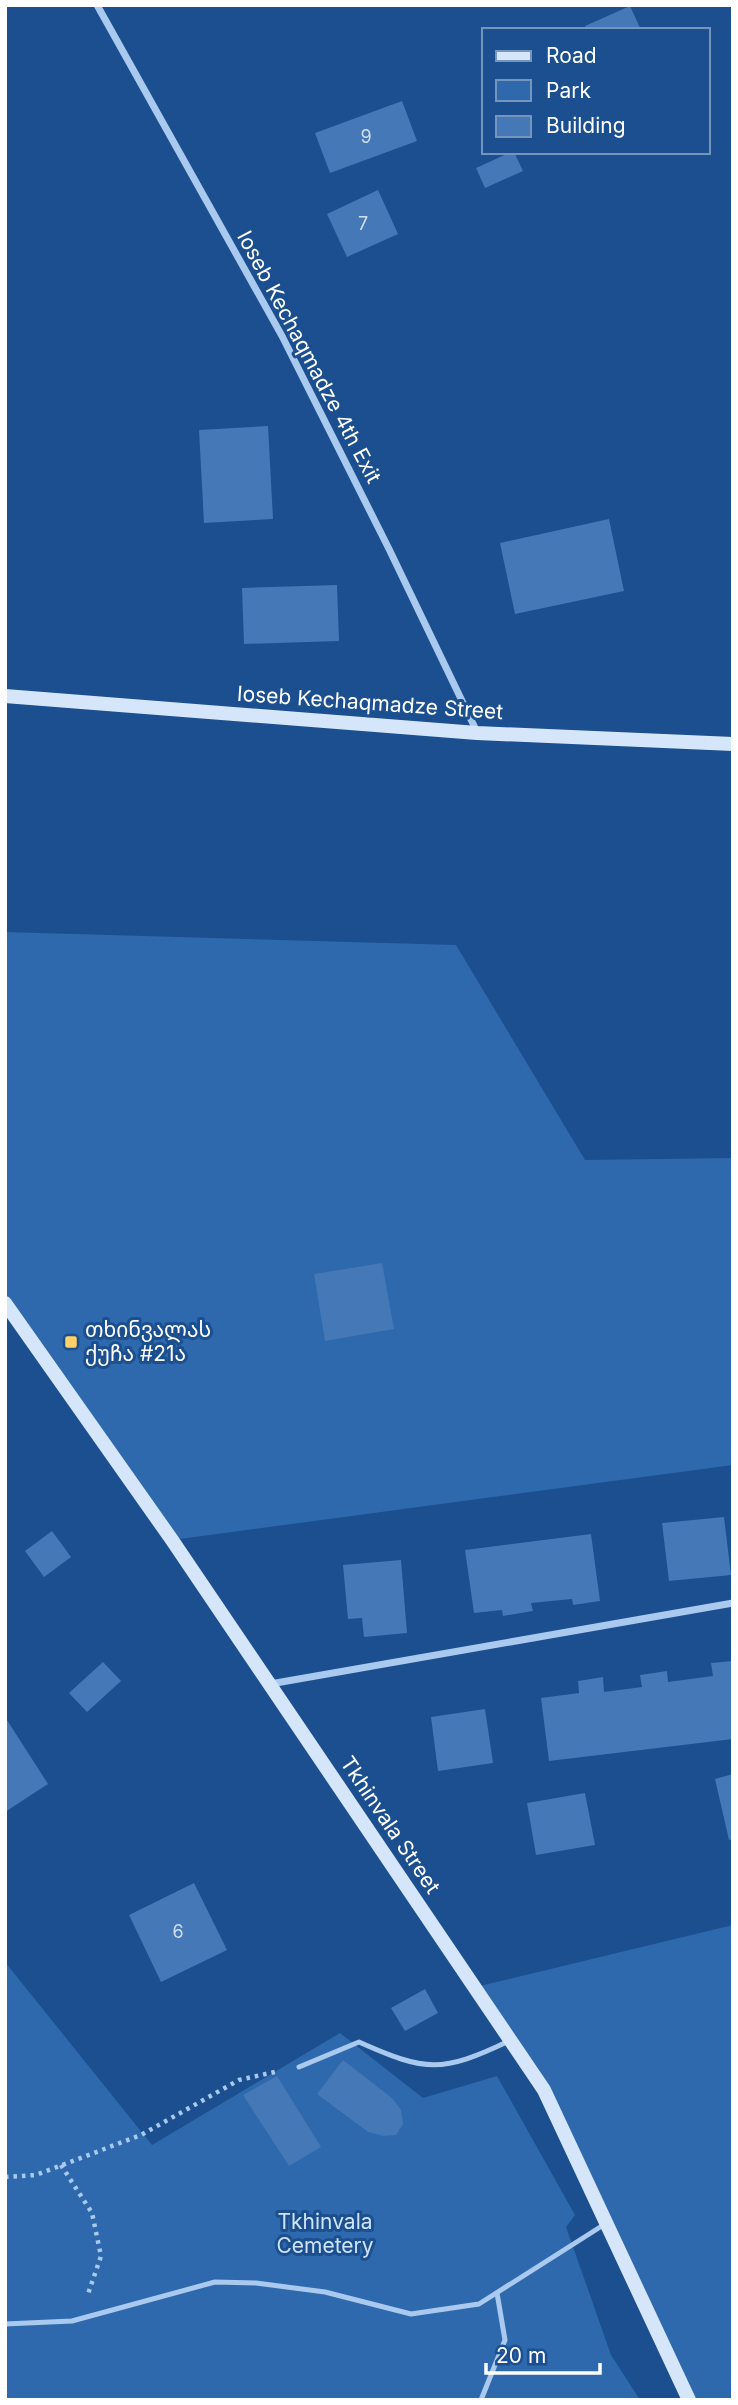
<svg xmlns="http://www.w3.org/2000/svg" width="738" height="2405" viewBox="0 0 738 2405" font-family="Inter,'Noto Sans Georgian',sans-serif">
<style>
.green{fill:#2e69ad}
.building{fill:#4478b7}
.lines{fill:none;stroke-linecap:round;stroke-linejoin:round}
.path{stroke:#a9c9ee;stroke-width:4.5;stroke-dasharray:3.5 5;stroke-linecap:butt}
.lane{stroke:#a9c9ee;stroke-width:5}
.street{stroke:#a9c9ee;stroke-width:7}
.secondary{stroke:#d6e6fa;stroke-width:14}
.poi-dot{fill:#ffd166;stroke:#1b4f8f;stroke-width:2.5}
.labels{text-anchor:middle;stroke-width:6;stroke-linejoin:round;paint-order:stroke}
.number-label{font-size:18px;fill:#d0dded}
.street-label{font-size:21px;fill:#fff;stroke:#1b4f8f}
.poi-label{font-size:21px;fill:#fff;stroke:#1b4f8f;text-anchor:start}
.park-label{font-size:21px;fill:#cfe3fa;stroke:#1b4f8f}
</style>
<rect width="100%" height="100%" fill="#1b4f8f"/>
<g class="green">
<polygon points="5,932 456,945 585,1160 733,1158 733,1465 172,1540 5,1295"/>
<polygon points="733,1925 733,2400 689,2400 544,2090 476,1987"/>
<polygon points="5,1962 152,2145 340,2033 423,2098 497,2076 575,2215 566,2227 572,2244 611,2355 640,2400 5,2400"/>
</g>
<g class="building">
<polygon points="630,6 641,30 587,30 585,26"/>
<polygon points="402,101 417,141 330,173 315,133"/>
<polygon points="511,152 514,152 523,171 485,188 476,168"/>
<polygon points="378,190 398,234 347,257 327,214"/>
<polygon points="268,426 273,519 204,523 199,430"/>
<polygon points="609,519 624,591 515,614 500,543"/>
<polygon points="337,585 339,641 244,644 242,588"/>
<polygon points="382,1263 394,1329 325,1341 314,1274"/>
<polygon points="724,1517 731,1575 669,1581 662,1523"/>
<polygon points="52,1531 71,1557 44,1577 25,1551"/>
<polygon points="591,1534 600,1601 573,1605 572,1599 531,1603 533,1611 503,1616 502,1610 474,1613 465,1550"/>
<polygon points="401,1560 407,1633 364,1637 362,1618 348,1619 343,1565"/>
<polygon points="733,1661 733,1739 549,1761 541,1698 579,1693 578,1681 603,1677 604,1692 642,1687 640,1675 667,1671 668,1682 713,1676 711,1663"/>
<polygon points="103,1662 121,1681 87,1712 69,1693"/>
<polygon points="485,1709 493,1763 438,1771 431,1717"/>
<polygon points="5,1717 48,1784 5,1812"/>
<polygon points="733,1774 733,1839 729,1840 715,1779"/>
<polygon points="585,1793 595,1845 536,1855 527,1803"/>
<polygon points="194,1883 227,1950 161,1982 129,1915"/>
<polygon points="425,1989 438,2013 405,2031 391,2008"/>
<polygon points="343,2060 392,2098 401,2110 403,2124 396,2135 384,2136 368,2132 317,2094"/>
<polygon points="277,2076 321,2147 289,2166 243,2095"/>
</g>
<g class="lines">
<g class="path">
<polyline points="61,2165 92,2213 101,2256 88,2294"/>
<polyline points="5,2177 36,2175 141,2135 239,2080 279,2071"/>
</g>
<g class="lane">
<path d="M 299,2067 L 359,2042 C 426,2072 442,2073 509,2041"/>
<polyline points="5,2324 72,2321 215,2282 256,2283 325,2292 411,2314 479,2304 605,2224"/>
<polyline points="481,2400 505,2340 497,2293"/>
</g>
<g class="street">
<polyline points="97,5 282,336 389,549 477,732"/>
<polyline points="270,1684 733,1603"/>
</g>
<g class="secondary">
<polyline points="5,696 477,733 733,744"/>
<polyline points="5,1303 172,1540 544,2090 689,2400"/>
</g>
</g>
<rect class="poi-dot" x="64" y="1335" width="14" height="14" rx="3.5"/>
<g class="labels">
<g class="number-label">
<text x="366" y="143">9</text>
<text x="363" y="230">7</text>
<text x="178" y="1938">6</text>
</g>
<g class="street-label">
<text transform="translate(309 357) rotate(62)" y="7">Ioseb Kechaqmadze 4th Exit</text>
<text transform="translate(370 703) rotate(4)" y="7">Ioseb Kechaqmadze Street</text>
<text transform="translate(390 1825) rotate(56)" y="7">Tkhinvala Street</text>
</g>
<g class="poi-label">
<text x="85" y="1337">თხინვალას<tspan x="85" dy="24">ქუჩა #21ა</tspan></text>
</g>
<g class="park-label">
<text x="325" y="2229">Tkhinvala<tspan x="325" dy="24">Cemetery</tspan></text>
</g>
</g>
<rect width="738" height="2405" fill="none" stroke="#ffffff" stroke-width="14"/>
<rect x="482" y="28" width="228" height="126" fill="#1b4f8f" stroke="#7695bc" stroke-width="2"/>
<rect x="496" y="51" width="35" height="10" fill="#d6e6fa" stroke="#7695bc" stroke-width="2"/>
<text x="546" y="63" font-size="21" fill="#ffffff">Road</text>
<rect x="496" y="80" width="35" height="21" fill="#2e69ad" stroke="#7695bc" stroke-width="2"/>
<text x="546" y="98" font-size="21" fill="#ffffff">Park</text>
<rect x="496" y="116" width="35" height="21" fill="#4478b7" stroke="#7695bc" stroke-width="2"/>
<text x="546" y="133" font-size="21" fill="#ffffff">Building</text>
<path d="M486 2363v10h114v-10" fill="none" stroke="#ffffff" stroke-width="3.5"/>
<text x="496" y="2363" font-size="21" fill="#ffffff" stroke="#1b4f8f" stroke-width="5" paint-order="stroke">20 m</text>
</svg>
